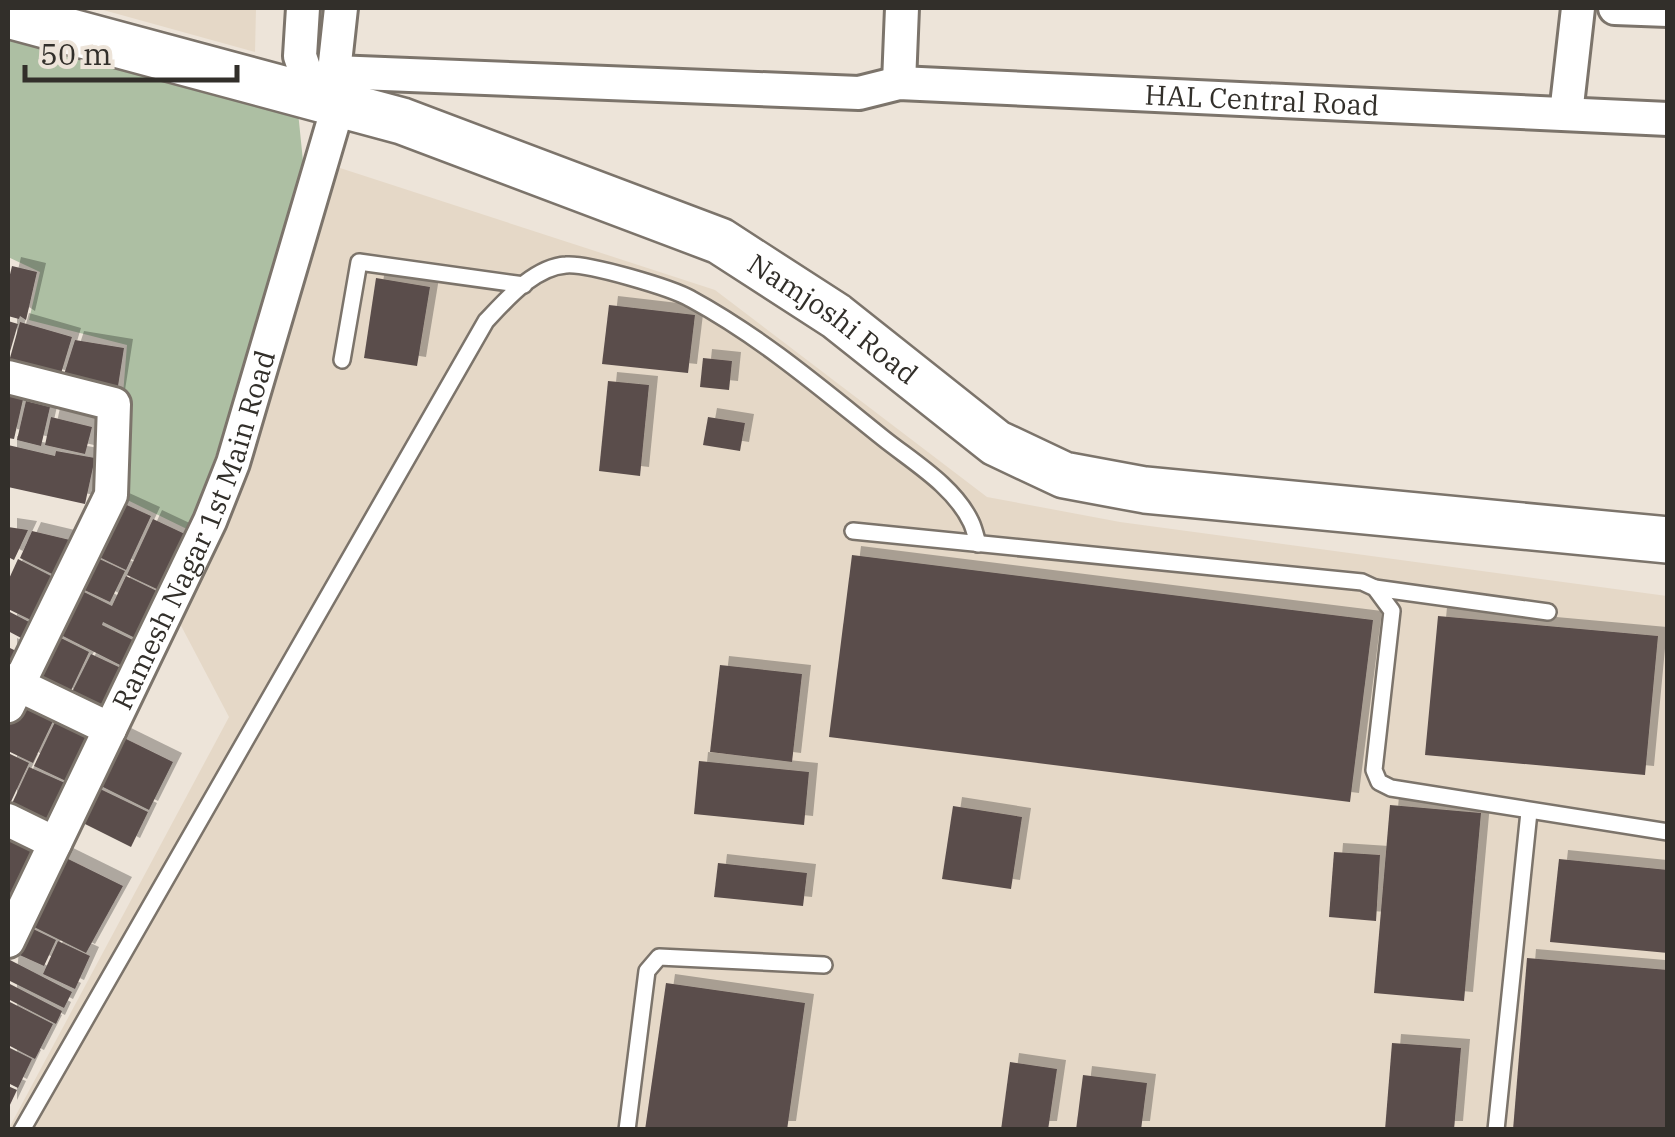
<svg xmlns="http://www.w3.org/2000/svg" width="1675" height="1137" viewBox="0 0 1675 1137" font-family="'IBM Plex Serif',serif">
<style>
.built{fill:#e5d8c7}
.green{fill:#adbfa3}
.building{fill:#5a4d4b;filter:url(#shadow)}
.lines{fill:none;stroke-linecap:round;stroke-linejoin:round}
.lane-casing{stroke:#7c746b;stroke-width:20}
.street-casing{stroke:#7c746b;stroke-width:38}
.secondary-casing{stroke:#7c746b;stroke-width:50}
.lane{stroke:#fff;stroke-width:15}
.street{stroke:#fff;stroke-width:32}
.secondary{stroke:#fff;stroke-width:45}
.labels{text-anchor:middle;stroke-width:10;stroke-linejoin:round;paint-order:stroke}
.street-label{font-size:28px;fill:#322f2a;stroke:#ede4d9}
</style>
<defs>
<filter id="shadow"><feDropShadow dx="9" dy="-9" stdDeviation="0" flood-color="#0004"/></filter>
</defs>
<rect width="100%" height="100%" fill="#ede4d9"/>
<g class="built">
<polygon points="96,8 256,8 255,52"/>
<polygon points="337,167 715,290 987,497 1120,522 1667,596 1667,1129 8,1130 229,717 177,618"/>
</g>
<polygon class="green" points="8,35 298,112 304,171 232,410 189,530 115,494 127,345 29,320 40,272 8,257"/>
<g class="building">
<polygon points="12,266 37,272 26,320 20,316 19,319 8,316 8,283"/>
<polygon points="376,278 430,287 417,366 364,358"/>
<polygon points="609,305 695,315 688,373 602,364"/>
<polygon points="8,321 18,324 9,355 8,355"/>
<polygon points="20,322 72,337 59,380 8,365"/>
<polygon points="75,340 124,348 116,399 61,384"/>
<polygon points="703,358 732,361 729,390 700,387"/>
<polygon points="608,381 649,385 640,476 599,471"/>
<polygon points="8,391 24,395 14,439 8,438"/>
<polygon points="26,401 50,407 41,446 17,440"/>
<polygon points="51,417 92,427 85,454 45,445"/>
<polygon points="708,417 745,423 740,451 703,445"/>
<polygon points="8,445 55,456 56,451 95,458 85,504 8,487"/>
<polygon points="118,501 151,516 126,570 93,554"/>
<polygon points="153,519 187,535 161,591 127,575"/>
<polygon points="8,527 28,530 14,560 8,557"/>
<polygon points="32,531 70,540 54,575 20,558"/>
<polygon points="91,555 125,571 110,602 76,586"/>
<polygon points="852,555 1373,620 1350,802 829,737"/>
<polygon points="18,559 53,577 33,621 8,609 8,581"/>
<polygon points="126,576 161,593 139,640 103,622 102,625 137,642 124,667 55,632 76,588 112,606"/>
<polygon points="8,611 31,623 23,639 8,631"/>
<polygon points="1438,616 1658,636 1645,775 1425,755"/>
<polygon points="53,634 89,652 67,699 31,682"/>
<polygon points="8,647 18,652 8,674"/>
<polygon points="91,654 123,669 102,714 69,698"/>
<polygon points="720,665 802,674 792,762 710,752"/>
<polygon points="19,703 54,719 33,763 8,751 8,728"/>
<polygon points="55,722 89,738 68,782 34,766"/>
<polygon points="120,736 173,762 149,810 97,784"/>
<polygon points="8,753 29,763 8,808"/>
<polygon points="699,761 809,772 804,825 694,814"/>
<polygon points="29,767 65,783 44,827 9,810"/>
<polygon points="96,787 148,812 131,847 79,821"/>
<polygon points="1390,805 1481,813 1464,1001 1374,993"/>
<polygon points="953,806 1022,817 1011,889 942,879"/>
<polygon points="8,840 32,851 12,895 8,893"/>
<polygon points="1334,852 1380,855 1376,921 1329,917"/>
<polygon points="60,855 123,886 86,953 26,923"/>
<polygon points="1559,859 1668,870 1668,953 1550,942"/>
<polygon points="718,863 807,873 803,906 714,897"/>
<polygon points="25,925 56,940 44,966 13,952"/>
<polygon points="58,941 90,956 75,989 43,974"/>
<polygon points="1527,958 1668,970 1668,1130 1513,1130"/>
<polygon points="10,960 72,992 64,1008 8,980"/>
<polygon points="8,983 62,1011 56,1024 8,999"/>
<polygon points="666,983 805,1003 787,1130 645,1130"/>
<polygon points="8,1001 53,1024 35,1059 8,1045"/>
<polygon points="1392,1043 1461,1048 1454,1130 1385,1130"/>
<polygon points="8,1047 32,1059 18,1088 8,1083"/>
<polygon points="1010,1062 1057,1069 1048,1130 1001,1130"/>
<polygon points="1083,1075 1147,1083 1141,1130 1076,1130"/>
<polygon points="8,1086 17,1090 8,1109"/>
</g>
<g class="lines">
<defs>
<g id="lane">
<polyline points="342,360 359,262 524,285"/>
<polyline points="853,531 1362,582 1375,588 1392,611 1374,770 1379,782 1391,788 1668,832"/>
<polyline points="1375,588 1548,612"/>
<path d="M 22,1130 L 486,321 C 506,300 534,267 566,265 C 588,263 672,288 691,299 C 761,337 822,389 883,438 C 913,462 954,486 971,522 C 974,528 976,537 978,544"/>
<polyline points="627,1130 647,971 659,957 824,965"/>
<polyline points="1496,1130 1529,812"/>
</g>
<g id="street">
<polyline points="303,8 300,56 314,97"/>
<polyline points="1615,8 1668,10"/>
<path id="s1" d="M 334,72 L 859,93 L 899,83 L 1668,119"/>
<polyline points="899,83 902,8"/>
<polyline points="323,86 334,72 341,8"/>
<polyline points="1566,114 1578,8"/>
<polyline points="8,377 114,404 111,495 8,706"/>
<polyline points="8,680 110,729"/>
<polyline points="8,820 55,843"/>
<path id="s2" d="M 8,941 L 210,521 L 233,463 L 339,103"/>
</g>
<g id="secondary">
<path id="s3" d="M 8,15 L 402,121 L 720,241 L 836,316 L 996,443 L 1064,475 L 1145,490 L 1668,540"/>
</g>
</defs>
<use href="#lane" class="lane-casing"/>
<use href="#street" class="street-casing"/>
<use href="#secondary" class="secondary-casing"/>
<use href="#lane" class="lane"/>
<use href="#street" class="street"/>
<use href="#secondary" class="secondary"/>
</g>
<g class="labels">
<g class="street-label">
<text dy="10" stroke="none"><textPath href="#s1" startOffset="930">HAL Central Road</textPath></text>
<text dy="10" stroke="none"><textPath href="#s3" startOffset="885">Namjoshi Road</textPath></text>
<text dy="10" stroke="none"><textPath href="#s2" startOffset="452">Ramesh Nagar 1st Main Road</textPath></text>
</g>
</g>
<rect width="1675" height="1137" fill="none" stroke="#322f2a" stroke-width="20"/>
<path d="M25 65v15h212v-15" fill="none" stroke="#322f2a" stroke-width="5"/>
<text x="40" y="65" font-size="30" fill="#322f2a" stroke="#ede4d9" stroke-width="8" paint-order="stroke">50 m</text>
</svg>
